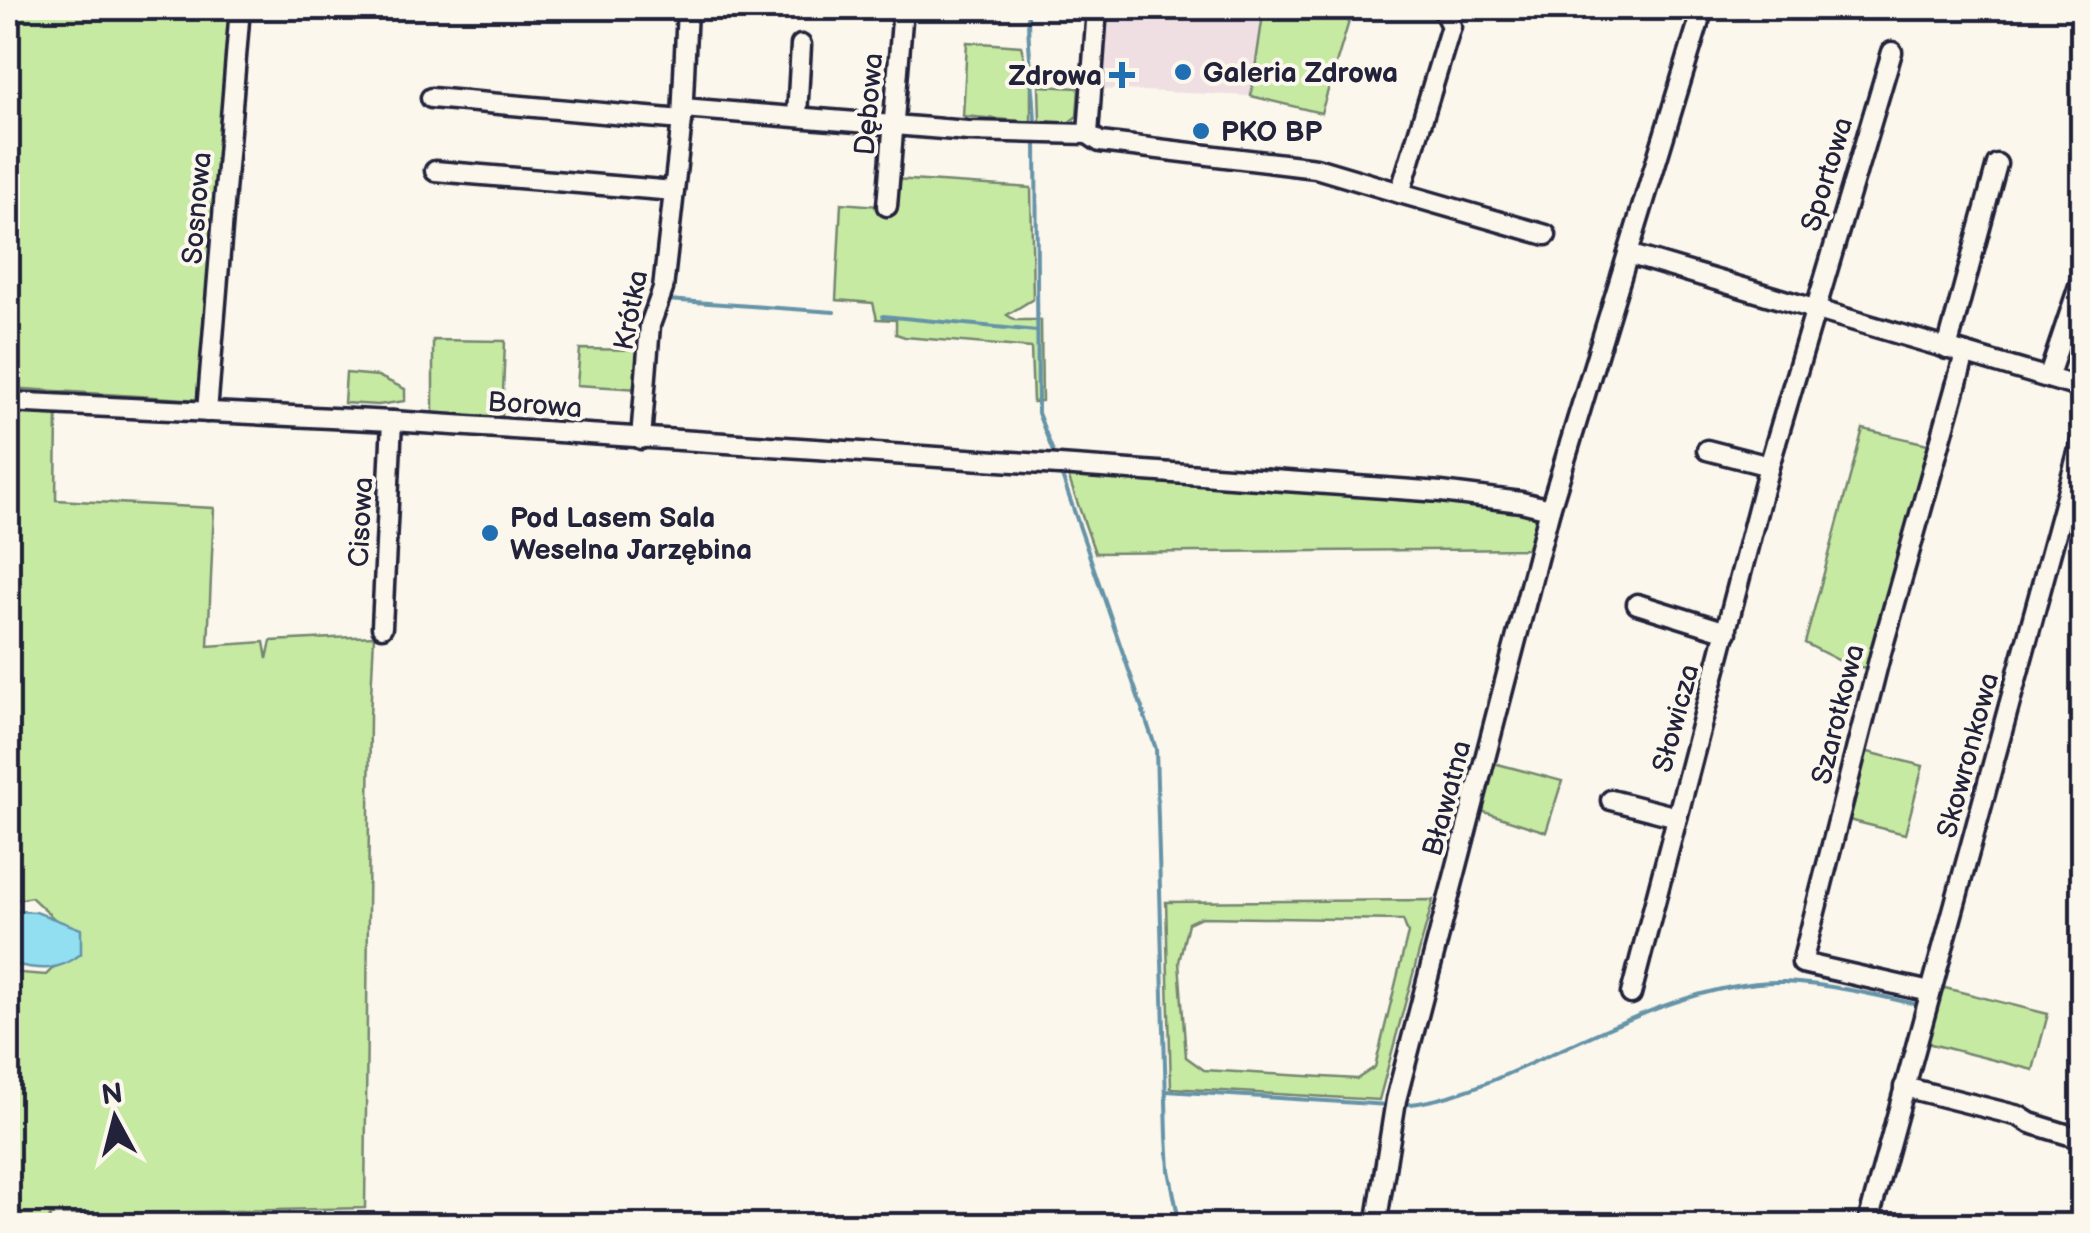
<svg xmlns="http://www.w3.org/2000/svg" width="2090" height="1233" viewBox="0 0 2090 1233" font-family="'Balsamiq Sans',sans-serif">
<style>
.built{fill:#efdfe3}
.green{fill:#c7eaa3;stroke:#74866f;stroke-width:2.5;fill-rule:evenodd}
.water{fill:#91dff0;stroke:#6593a8;stroke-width:2.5}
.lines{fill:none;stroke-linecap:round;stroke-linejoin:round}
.stream{stroke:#6593a8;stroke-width:4}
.minor-casing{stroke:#22223b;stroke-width:25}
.minor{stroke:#fbf7ec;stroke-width:18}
.poi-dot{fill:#1f6fb2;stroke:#fbf7ec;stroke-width:4}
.labels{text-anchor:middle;stroke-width:8;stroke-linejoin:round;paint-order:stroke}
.poi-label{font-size:28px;font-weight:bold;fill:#22223b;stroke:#fbf7ec;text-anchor:start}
.street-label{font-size:28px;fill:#22223b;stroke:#fbf7ec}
</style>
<rect width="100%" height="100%" fill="#fbf7ec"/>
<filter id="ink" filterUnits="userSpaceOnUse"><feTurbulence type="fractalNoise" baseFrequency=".01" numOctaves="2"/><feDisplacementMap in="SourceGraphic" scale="20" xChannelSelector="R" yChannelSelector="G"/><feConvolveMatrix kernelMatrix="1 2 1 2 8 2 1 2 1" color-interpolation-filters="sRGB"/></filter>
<g filter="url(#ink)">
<polygon class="built" points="1104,8 1264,8 1251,96 1099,89"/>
<g class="green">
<polygon points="8,8 231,8 201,400 8,388"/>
<polygon points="1264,8 1313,8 1350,18 1321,113 1251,96"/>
<polygon points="967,42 1021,46 1031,85 1031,122 963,116"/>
<polygon points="1039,86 1079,88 1077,116 1068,123 1040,121"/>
<polygon points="894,179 1031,188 1033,299 1007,315 1015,320 1041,320 1042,401 1033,402 1031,348 905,337 896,334 896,320 877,319 873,303 836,300 841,203 892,207"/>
<polygon points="433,340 505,341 502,420 433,415"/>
<polygon points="580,349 642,350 639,389 577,385"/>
<polygon points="346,373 378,376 405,389 405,401 378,405 344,403"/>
<polygon points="8,409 57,410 56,500 214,508 208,646 264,642 267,659 271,641 374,636 370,716 365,1208 50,1215 49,1225 8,1225 8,972 46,975 79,942 31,897 8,902"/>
<polygon points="1863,429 1932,445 1873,669 1848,665 1805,643"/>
<polygon points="1066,470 1510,504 1541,516 1532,549 1095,553"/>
<polygon points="1864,751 1923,766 1905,834 1849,820"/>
<polygon points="1490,762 1562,781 1546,832 1478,810"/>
<path d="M 1433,900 L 1379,1100 L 1171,1088 L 1166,902 ZM 1201,917 L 1403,920 L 1408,933 L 1375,1067 L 1357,1079 L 1204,1070 L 1186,1057 L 1179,962 L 1188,923 Z"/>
<polygon points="1941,987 2048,1014 2033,1070 1927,1043"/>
</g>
<path class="water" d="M 17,911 L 36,912 L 81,929 L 81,954 C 57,972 41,970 12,964 L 8,926 Z"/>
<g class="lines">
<g class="stream">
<path d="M 1028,8 C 1027,47 1034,84 1035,124"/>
<polyline points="1036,141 1038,413 1055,457"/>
<polyline points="667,300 834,312"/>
<polyline points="883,316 1037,331"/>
<polyline points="1061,473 1156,749 1167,1136 1169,1170 1180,1226"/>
<polyline points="1166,1091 1389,1105"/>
<path d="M 1403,1105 C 1460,1100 1515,1070 1567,1047 C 1629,1018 1714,980 1784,982 C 1829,984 1875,995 1919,1005"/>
</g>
<defs>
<g id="minor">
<polyline points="1442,8 1451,26 1400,193 1546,235"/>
<polyline points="431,98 682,120"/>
<polyline points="683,108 968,131 1088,134 1100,142 1316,168 1400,193"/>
<polyline points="797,116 801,45"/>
<polyline points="1088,134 1097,8"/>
<polyline points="435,171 674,191"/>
<polyline points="887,206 903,8"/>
<polyline points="1628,254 2082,388"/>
<polyline points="1947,349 1997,164"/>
<polyline points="2048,378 2082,277"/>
<polyline points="8,402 392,421 1059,465 1441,492 1521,502 1550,509"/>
<polyline points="207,412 240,8"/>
<polyline points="641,439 650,325 663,289 674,191 682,120 687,8"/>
<polyline points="1707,450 1769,466"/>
<polyline points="1637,604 1727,632"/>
<polyline points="382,627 392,421"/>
<polyline points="1611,800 1677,817"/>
<polyline points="1930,992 1802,963 1880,656 1965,354"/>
<polyline points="1631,994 1769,466 1892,52"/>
<polyline points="1904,1087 2019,1116 2030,1123 2082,1139"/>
<polyline points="1376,1226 1396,1100 1550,509 1703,8"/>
<polyline points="1867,1226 2082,438"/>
<polyline points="2080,1226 2082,1217"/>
</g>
</defs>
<use href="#minor" class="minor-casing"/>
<use href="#minor" class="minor"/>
</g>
</g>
<g class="poi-dot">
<circle cx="1183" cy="72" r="10"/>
<path d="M1117 60h10v10h10v10h-10v10h-10v-10h-10v-10h10z"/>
<circle cx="1201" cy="131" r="10"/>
<circle cx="490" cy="533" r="10"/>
</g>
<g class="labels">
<g class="poi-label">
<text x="1203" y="82">Galeria Zdrowa</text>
<text x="1102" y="85" text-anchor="end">Zdrowa</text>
<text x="1221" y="141">PKO BP</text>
<text x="510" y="527">Pod Lasem Sala<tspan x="510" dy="32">Weselna Jarzębina</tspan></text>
</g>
<g class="street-label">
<text transform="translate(868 104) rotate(-85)" y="10">Dębowa</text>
<text transform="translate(1826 174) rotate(-73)" y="10">Sportowa</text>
<text transform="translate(196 208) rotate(-85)" y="10">Sosnowa</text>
<text transform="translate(630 310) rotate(-79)" y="10">Krótka</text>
<text transform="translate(535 404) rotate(4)" y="10">Borowa</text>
<text transform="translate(360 522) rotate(-87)" y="10">Cisowa</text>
<text transform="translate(1837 714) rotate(-76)" y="10">Szarotkowa</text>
<text transform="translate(1675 718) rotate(-75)" y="10">Słowicza</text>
<text transform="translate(1967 755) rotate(-75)" y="10">Skowronkowa</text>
<text transform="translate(1446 798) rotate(-75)" y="10">Bławatna</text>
</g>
</g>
<rect width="2090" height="1233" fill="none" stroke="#fbf7ec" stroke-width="40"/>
<rect x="20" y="20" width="2050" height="1193" fill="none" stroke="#22223b" stroke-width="4" filter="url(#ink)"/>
<g transform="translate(115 1118) rotate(353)" stroke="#fbf7ec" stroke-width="8" paint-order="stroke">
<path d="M0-8L18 38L0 25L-18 38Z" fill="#22223b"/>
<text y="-15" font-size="28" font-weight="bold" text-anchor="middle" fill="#22223b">N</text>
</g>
</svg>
